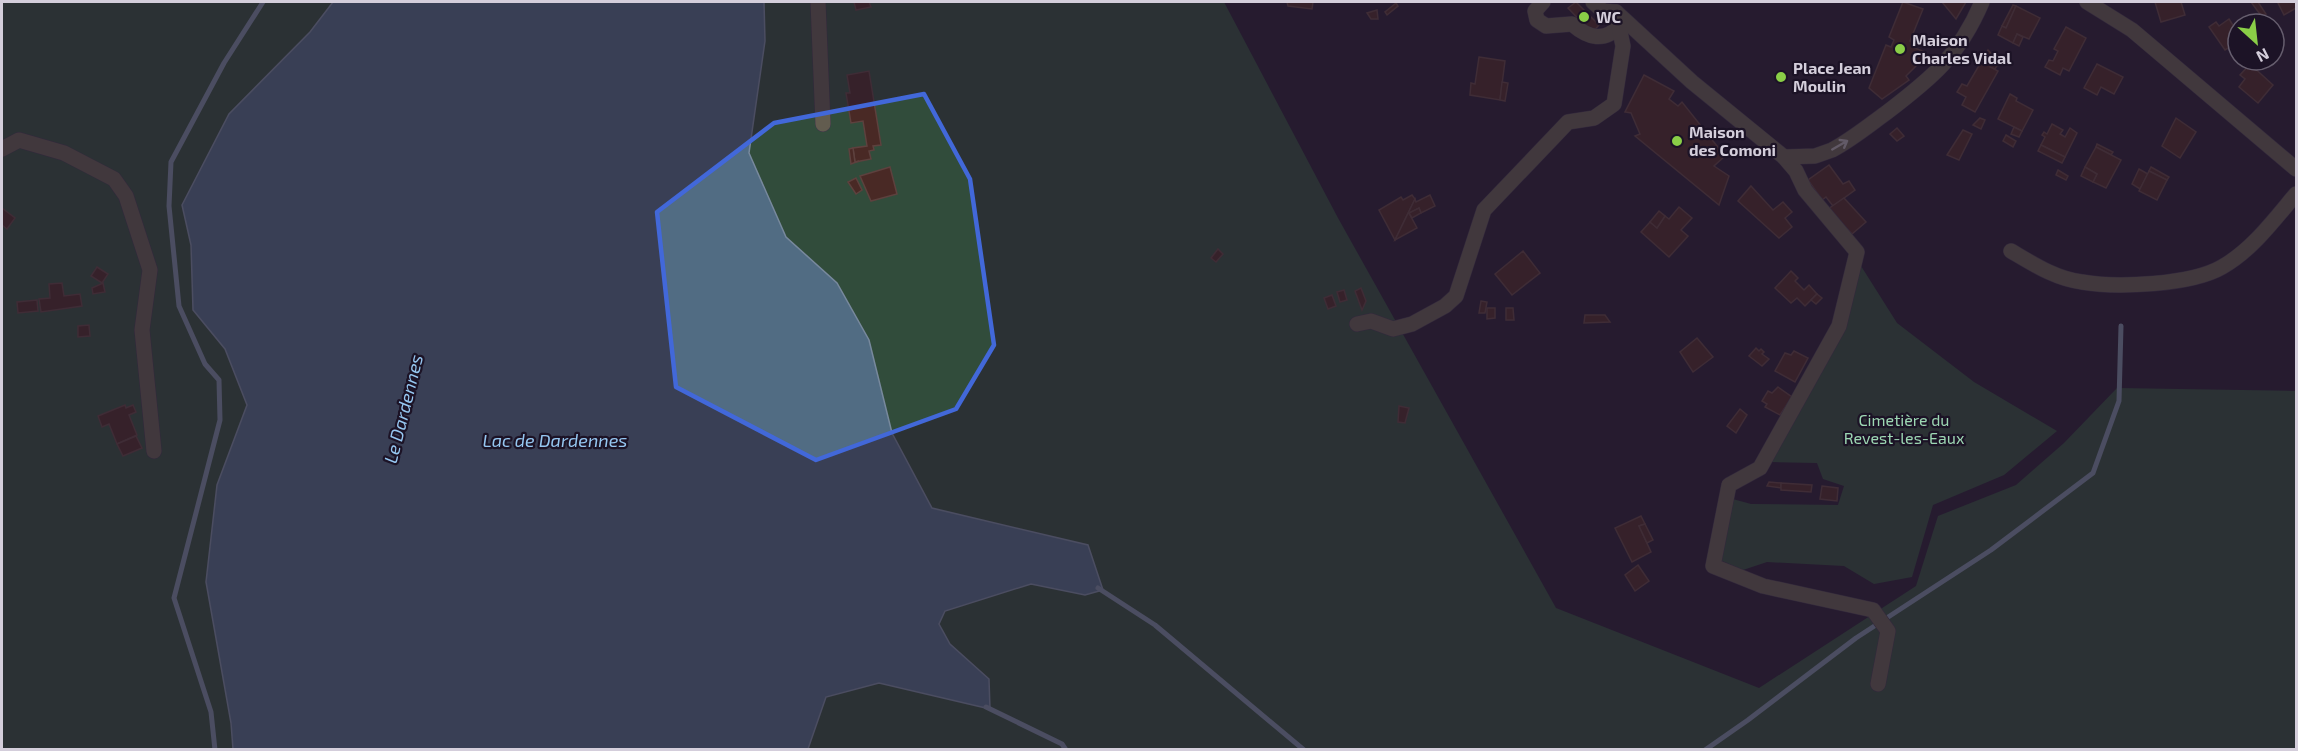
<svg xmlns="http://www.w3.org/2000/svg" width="2298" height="751" viewBox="0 0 2298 751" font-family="'Exo 2',sans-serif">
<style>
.green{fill:#314c3b}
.water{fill:#516c83;stroke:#78899d;stroke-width:1.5}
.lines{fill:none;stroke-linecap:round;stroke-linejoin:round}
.stream{stroke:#78899d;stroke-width:5}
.building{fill:#492925;stroke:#5d413e;stroke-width:1.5}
.street-casing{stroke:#42384b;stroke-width:16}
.street{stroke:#625c4f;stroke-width:15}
.oneway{stroke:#aca6aa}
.marked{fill:none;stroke:#4268d9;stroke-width:4.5;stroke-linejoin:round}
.poi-dot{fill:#8ace47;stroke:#1c1326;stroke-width:2}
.labels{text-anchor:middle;stroke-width:4.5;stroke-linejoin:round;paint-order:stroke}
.poi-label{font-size:16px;font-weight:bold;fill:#d4cedb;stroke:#1c1326;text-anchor:start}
.park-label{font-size:16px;fill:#9dd7b3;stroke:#1c1326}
.water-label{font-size:18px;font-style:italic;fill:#96c7f1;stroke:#1c1326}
</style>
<rect width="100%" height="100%" fill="#261c30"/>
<g class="green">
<polygon points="2,2 333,2 182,205 191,245 193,310 225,349 247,405 217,485 206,582 231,723 233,749 2,749"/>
<polygon points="764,2 1224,2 1338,218 1556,608 1759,688 1916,586 1938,516 2016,485 2064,443 2117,388 2296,391 2296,749 808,749 826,697 879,683 990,709 989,679 950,644 939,624 945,611 1031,584 1085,595 1102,589 1087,545 932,508 892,433 869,340 837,283 786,237 749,153 765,41"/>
<polygon points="1861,266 1897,323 1974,382 2057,431 2004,475 1933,505 1912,577 1874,584 1844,566 1767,562 1743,570 1722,561 1720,557 1729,498 1751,504 1838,505 1844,486 1823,479 1817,463 1772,462"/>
</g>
<polygon class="water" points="333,2 764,2 765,41 749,153 786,237 837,283 869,340 892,433 932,508 1088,545 1103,590 1085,595 1031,584 945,611 939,624 950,644 989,679 990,709 879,683 826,697 808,749 233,749 231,723 206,582 217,485 247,405 225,349 193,310 191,245 182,205 229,114 310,32"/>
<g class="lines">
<g class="stream">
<polyline points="1098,588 1155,625 1304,750"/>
<polyline points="986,707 1062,744 1066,750"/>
<polyline points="215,750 211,712 174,598 220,420 219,380 205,364 179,306 169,206 171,162 224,63 263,2"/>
<polyline points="1705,750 1748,720 1856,638 1991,550 2093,473 2119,401 2121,326"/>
</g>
</g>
<g class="building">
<polygon points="854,2 869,2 871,7 856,10"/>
<polygon points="1287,2 1313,2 1312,9 1288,6"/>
<polygon points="1576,2 1599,25 1592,33 1568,8"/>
<polygon points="1903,2 1923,9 1910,41 1914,42 1912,47 1925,52 1921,61 1906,76 1909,80 1882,99 1869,88 1886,45 1891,47 1894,40 1889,37"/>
<polygon points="1942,2 1966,2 1956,19"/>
<polygon points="2155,2 2181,2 2185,15 2161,22"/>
<polygon points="2251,2 2258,2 2266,14 2262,17"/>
<polygon points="2280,2 2296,2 2296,8 2284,15 2278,3"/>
<polygon points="1396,3 1398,6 1387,15 1385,12"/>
<polygon points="2013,5 2016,6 2006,28 2002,26"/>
<polygon points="2016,6 2040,18 2029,39 2017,34 2013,43 1998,35 2002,26 2006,28"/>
<polygon points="1377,10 1378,19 1371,19 1367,13"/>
<polygon points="2229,19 2238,33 2238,42 2225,50 2209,27 2216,22 2219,26"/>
<polygon points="2066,27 2086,38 2069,71 2063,68 2060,75 2045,67 2049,60 2053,61 2058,51 2054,49"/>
<polygon points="2017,34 2023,37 2019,46 2013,43"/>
<polygon points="1988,50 1999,62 1995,69 1990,67 1991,65 1984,57"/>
<polygon points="1479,57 1505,61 1500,100 1470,95 1471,83 1475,84"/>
<polygon points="1984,57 1991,65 1990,67 1998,71 1975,112 1962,105 1966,97 1957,92 1962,84 1967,86"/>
<polygon points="2097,64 2123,77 2114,94 2101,87 2097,95 2084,88"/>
<polygon points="2250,64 2273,85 2258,103 2239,87 2245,79 2240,75"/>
<polygon points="869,71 881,145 873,146 874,150 869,151 871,159 855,162 853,148 867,146 863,121 851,123 846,93 850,93 847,75"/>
<polygon points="1644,75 1674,91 1669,99 1678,106 1682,102 1725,156 1714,166 1729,176 1719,205 1635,136 1640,134 1631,113 1625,112"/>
<polygon points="1502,82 1508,83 1505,101 1500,100"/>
<polygon points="2010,94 2017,98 2016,101 2033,110 2022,131 1998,119"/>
<polygon points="1980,118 1985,120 1981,129 1973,125"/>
<polygon points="2176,118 2196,132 2180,158 2162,146"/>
<polygon points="2052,124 2063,130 2060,134 2065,137 2070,128 2077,133 2065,157 2041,145 2045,137 2042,135 2044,132 2047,134"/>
<polygon points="2014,127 2022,131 2019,137 2011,134"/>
<polygon points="1897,128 1904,136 1897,141 1890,134"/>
<polygon points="1963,130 1972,134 1959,160 1947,155"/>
<polygon points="2006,135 2016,141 2013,147 2003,141"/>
<polygon points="2097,144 2113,152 2111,155 2096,147"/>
<polygon points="2041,145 2065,157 2062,163 2038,151"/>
<polygon points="2096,147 2121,160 2106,188 2093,182 2097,174 2085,167"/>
<polygon points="853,148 855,162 859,161 851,164 849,149"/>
<polygon points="1829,165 1843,184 1849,181 1855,190 1833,206 1826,197 1822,200 1808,180"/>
<polygon points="890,167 897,194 871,201 860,176"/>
<polygon points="2085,167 2097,174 2093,182 2081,176"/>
<polygon points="2151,167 2169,177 2167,180 2149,171"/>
<polygon points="2139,169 2148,174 2140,189 2132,184"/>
<polygon points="2058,170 2068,176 2066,180 2056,175"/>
<polygon points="2149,171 2167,180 2157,200 2139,191"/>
<polygon points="856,178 862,190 856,194 848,182"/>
<polygon points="1751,186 1773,210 1783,202 1792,212 1785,218 1792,227 1779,238 1738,201"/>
<polygon points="1412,195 1415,199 1395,240 1379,210 1401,197 1403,200"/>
<polygon points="1430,195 1435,206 1421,213 1419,208 1409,213 1417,228 1395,240 1415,199 1416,202"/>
<polygon points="1844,198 1866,222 1852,234 1828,209"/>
<polygon points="1679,207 1692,218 1681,230 1688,236 1669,257 1641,232 1650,222 1657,228 1665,216 1669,219"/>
<polygon points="2,208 15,218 7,229 2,225"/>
<polygon points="1419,208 1421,213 1412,218 1409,213"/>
<polygon points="1659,211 1665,216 1657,228 1650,222"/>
<polygon points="1218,249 1223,254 1216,262 1211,258"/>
<polygon points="1523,251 1540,273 1512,295 1495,274"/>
<polygon points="97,267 108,274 102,283 91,276"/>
<polygon points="1791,271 1798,278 1795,281 1804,290 1809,285 1817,294 1805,306 1797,298 1791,303 1775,288"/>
<polygon points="62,283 64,296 80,294 82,306 41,312 39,299 50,298 49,284"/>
<polygon points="103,283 105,292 93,294 92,288"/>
<polygon points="1361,288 1366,301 1362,310 1355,291"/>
<polygon points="1344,290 1347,300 1340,302 1337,292"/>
<polygon points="1817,294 1822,298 1816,304 1811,300"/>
<polygon points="1332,295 1336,306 1328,309 1324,298"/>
<polygon points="37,300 38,311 18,313 17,302"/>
<polygon points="1481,301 1487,302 1485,313 1479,313"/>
<polygon points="1487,308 1495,308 1495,318 1487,319"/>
<polygon points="1506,308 1513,308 1514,320 1506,320"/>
<polygon points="1585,315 1605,315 1610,322 1584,323"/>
<polygon points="89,325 90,336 78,337 78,326"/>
<polygon points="1697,338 1713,357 1693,372 1680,352"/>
<polygon points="1756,348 1759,351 1761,349 1764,352 1762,354 1769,359 1762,366 1749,356"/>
<polygon points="1794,351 1808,358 1795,382 1775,371 1785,353 1791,355"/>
<polygon points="1778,387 1792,397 1780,415 1765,407 1767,404 1762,401 1768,391 1772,393"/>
<polygon points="125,405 126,408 133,405 136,412 129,415 137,435 117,444 109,424 102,427 98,416"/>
<polygon points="1399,406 1409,408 1405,423 1398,422"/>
<polygon points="1740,409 1747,415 1736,433 1727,426"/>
<polygon points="136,436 142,448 123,456 117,444"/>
<polygon points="1769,482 1781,483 1781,488 1767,486"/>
<polygon points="1781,483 1812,485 1811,492 1781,490"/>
<polygon points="1822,486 1838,488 1837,501 1820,499"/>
<polygon points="1641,516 1645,524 1639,526 1651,552 1632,562 1615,528"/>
<polygon points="1645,524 1653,540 1647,543 1639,526"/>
<polygon points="1638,565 1649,581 1635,591 1625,575"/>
</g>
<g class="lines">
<defs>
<g id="street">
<polyline points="818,2 823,124"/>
<path d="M 1543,2 L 1535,11 L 1537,20 L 1546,26 L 1572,24 C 1588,38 1605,43 1620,25"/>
<polyline points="1593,2 1603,11 1616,12 1692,82 1784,157 1796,171 1805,190 1857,252 1839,326 1760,468 1729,485 1713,566 1763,586 1873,610 1888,631 1878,684"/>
<polyline points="2087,2 2132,30 2296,169"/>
<polyline points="2,149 19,140 64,153 114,179 126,196 150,270 142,330 154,451"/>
<path d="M 1784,157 L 1815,156 L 1832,150 C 1851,140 1868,126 1886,113 C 1932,78 1959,56 1982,2"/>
<path d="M 2011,251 C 2033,264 2056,279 2082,282 C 2117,288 2191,285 2222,267 C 2252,250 2274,220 2296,194"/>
<polyline points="1357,324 1371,321 1393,329 1412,324 1445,306 1456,296 1484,210 1568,122 1594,118 1614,104 1623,46 1616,12"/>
</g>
</defs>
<use href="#street" class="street-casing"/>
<use href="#street" class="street"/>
</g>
<defs><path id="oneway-shaft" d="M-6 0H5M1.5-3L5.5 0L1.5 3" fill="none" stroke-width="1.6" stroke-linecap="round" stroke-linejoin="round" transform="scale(1.5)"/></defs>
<use class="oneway" href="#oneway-shaft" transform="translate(1840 145) rotate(-30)"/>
<path d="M0 0H2298V751H0ZM 924,94 L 970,179 L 994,345 L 956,409 L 816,460 L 676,387 L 657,212 L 774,123 Z" fill="#261c30" fill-opacity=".55" fill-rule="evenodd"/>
<path class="marked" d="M 924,94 L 970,179 L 994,345 L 956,409 L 816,460 L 676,387 L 657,212 L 774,123 Z"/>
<g class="poi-dot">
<circle cx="1584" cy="17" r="6"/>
<circle cx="1900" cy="49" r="6"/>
<circle cx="1781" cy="77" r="6"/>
<circle cx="1677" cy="141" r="6"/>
</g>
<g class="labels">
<g class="poi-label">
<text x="1596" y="23">WC</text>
<text x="1912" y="46">Maison<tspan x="1912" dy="18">Charles Vidal</tspan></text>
<text x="1793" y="74">Place Jean<tspan x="1793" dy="18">Moulin</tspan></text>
<text x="1689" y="138">Maison<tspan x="1689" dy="18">des Comoni</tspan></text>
</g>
<g class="park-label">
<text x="1904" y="426">Cimetière du<tspan x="1904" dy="18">Revest-les-Eaux</tspan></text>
</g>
<g class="water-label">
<text transform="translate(404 409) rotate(-76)" y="6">Le Dardennes</text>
<text x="555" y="447">Lac de Dardennes</text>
</g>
</g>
<rect width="2298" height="751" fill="none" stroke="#d4cedb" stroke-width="6"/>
<g transform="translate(2256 42) rotate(153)"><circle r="28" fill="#1c1326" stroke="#665e6e" stroke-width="1.5"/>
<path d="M0-4.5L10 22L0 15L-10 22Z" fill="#8ace47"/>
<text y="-9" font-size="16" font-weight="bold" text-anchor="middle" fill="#d4cedb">N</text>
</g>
</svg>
